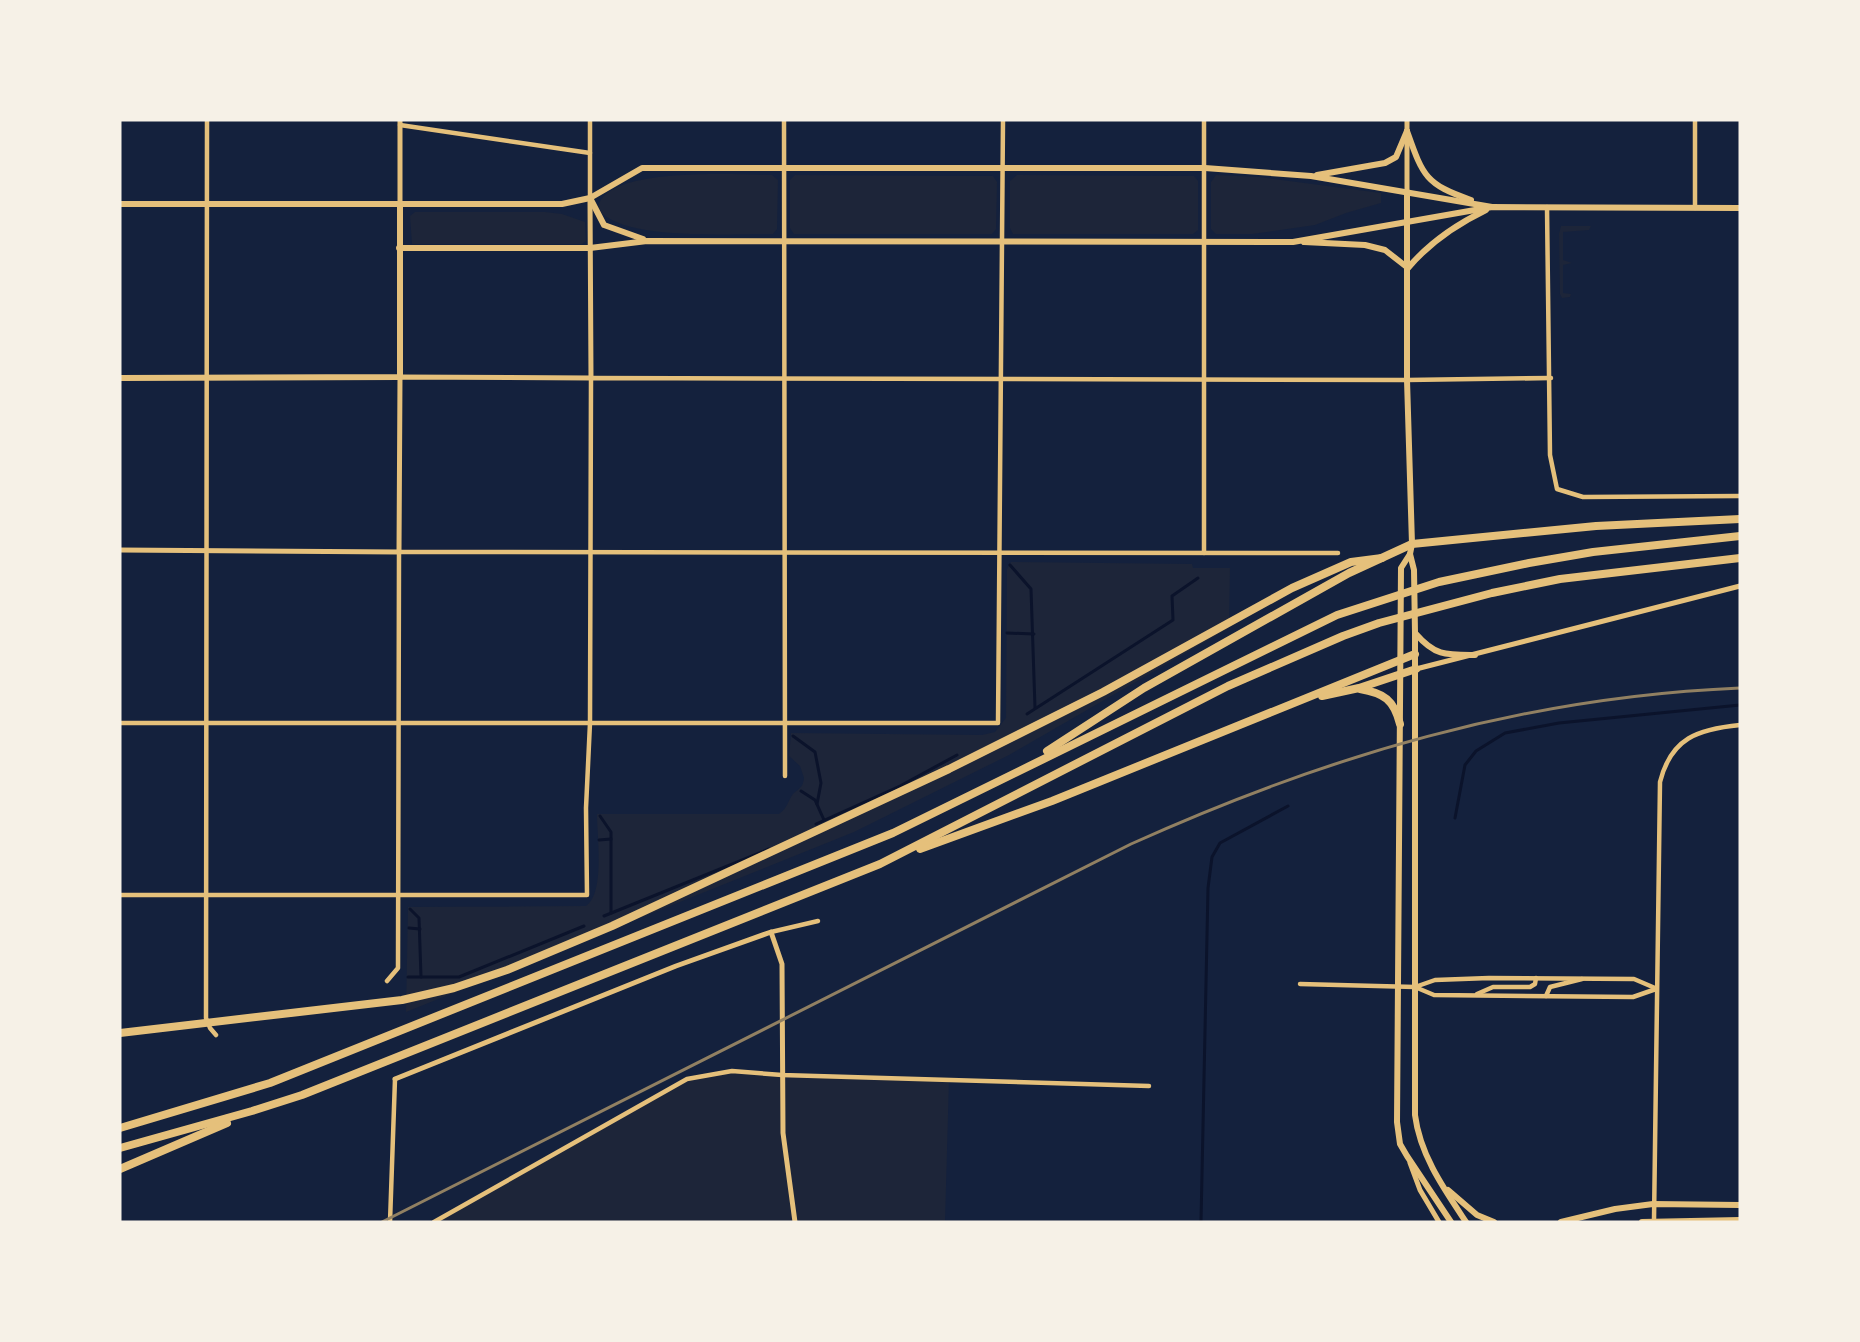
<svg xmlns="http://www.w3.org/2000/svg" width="1860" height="1342" viewBox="0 0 1860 1342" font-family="'DejaVu Sans',sans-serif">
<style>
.green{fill:#1d2539}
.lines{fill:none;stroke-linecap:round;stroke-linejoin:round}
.stream{stroke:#0b132b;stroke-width:3}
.minor{stroke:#e5c07b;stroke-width:4.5}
.tertiary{stroke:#e5c07b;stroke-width:5}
.secondary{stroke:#e5c07b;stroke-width:6}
.motorway{stroke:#e5c07b;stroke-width:8}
.rail{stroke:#918062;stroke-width:3}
</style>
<rect width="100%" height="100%" fill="#14213d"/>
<g class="green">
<path d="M 772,175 L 778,180 L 777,229 L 773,234 C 734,233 622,242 598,209 C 602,165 741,175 772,175 Z"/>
<polygon points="795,175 993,176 997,182 996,229 992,234 794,234 790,228 790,180"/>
<polygon points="1017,175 1194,176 1198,181 1198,230 1193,234 1013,234 1010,228 1010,181"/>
<polygon points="1216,175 1259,177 1381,193 1381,203 1346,213 1315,225 1252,234 1216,234 1211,229 1211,182"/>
<polygon points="415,212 545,212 562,214 585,222 586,241 582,244 412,244 410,216"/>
<polygon points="1561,226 1591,226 1589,230 1563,232 1563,260 1572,263 1563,265 1563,293 1571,294 1570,297 1562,298 1560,294 1559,234"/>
<path d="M 1011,562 L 1192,564 L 1193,568 L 1230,568 L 1229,628 L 1009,755 L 854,832 L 406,1012 L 408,907 L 586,906 C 605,893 597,837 597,814 L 779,814 C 789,806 787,802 793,794 C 799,788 803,788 804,778 L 800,766 L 789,756 L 791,733 L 982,735 L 995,732 L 1006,718 L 1007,569 Z"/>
<polygon points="732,1071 949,1079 945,1222 434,1222 687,1079"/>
</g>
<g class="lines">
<g class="stream">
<polyline points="1010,565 1031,589 1035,708"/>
<polyline points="1007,633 1034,634"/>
<polyline points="1027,714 1173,620 1172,596 1198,578"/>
<polyline points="793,736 815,752 821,783 817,804"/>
<polyline points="801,791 815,800 824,820"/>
<polyline points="600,816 611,832 611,913"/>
<polyline points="1455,818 1465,765 1476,751 1505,733 1559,723 1740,705"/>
<polyline points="816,824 900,786 957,755"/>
<polyline points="599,840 611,839"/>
<polyline points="410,909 419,918 421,977"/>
<polyline points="604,916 769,849"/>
<polyline points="409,928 420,929"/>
<polyline points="408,977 459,977 584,926"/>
<polyline points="1201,1222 1208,888 1212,857 1220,843 1288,806"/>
</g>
<g class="minor">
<polyline points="207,120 206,1018 210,1028 216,1035"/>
<polyline points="590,120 590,198"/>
<polyline points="784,120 785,776"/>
<polyline points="1204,120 1204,553"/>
<polyline points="1695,120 1695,208"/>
<polyline points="400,125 590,153"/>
<polyline points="1547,207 1550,455 1557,489 1583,497 1740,496"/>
<polyline points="120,723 998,723 1003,120"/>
<polyline points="120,895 587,895 586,808 590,723 591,378 1407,380 1551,378"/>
<polyline points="771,932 818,921"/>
<polyline points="387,981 398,968 399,552 1338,553"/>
<polyline points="1300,984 1415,987 1434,995 1633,997 1656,989"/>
<polyline points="1415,987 1435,980 1489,978 1634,979 1655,988"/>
<polyline points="1477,994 1493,987 1530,987 1535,984 1536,978"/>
<polyline points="1546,996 1550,987 1582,979"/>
<path d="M 1654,1220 L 1660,782 C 1671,738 1698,729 1740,725"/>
<polyline points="390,1222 395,1079"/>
<polyline points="434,1222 687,1079 732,1071 782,1075 1149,1086"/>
</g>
<g class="tertiary">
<polyline points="1407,192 1407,120"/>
<polyline points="400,205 400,120"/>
<polyline points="120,550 399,552 400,377 591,378 590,198"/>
<polyline points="1416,669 1740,586"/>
<polyline points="395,1079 676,966 771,932 782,964 783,1133 795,1222"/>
<polyline points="1410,1163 1420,1190 1439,1222"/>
</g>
<g class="secondary">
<path d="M 1407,131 C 1423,176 1425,184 1471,200"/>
<polyline points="1317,175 1385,163 1396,157 1407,131"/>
<polyline points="1407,192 1407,380 1412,544 1410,554 1401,568 1397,1122 1400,1144 1407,1156 1451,1222"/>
<polyline points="590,198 604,225 643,239"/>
<polyline points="120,204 562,204 590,198 642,168 1205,168 1311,176 1492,207"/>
<path d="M 1304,242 L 1365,245 L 1385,250 L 1408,268 C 1430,242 1455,225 1486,210"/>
<polyline points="399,248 590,248 647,241 1293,242 1492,207 1740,208"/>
<polyline points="120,378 400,377 400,205"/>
<path d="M 1410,554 L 1414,570 L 1415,633 L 1415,1115 C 1420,1155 1444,1189 1466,1222"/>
<path d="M 1416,634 C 1435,656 1446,655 1475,655"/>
<polyline points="1448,1190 1477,1215 1494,1222"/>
<polyline points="1561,1222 1615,1209 1653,1204 1740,1205"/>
<polyline points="1642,1222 1740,1220"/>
</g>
<g class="motorway">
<path d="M 1360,689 C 1384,693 1394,700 1400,724"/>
<polyline points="1322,696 1359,688 1416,669"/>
<polyline points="1047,751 1144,688 1349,573 1412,544 1596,526 1740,519"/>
<polyline points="920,849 1052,801 1415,654"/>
<polyline points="120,1033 402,1000 454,988 507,970 612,926 949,769 1103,692 1292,588 1351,562 1382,558"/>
<polyline points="120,1128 270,1083 893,833 1337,615 1439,582 1529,563 1593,552 1740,536"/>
<polyline points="120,1148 252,1111 302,1095 880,864 1228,686 1343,636 1379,623 1492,593 1560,579 1740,558"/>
<polyline points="120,1169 227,1123"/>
</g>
<path class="rail" d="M 382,1222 L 1131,844 C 1326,756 1524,697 1740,688"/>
</g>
<rect width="1860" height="1342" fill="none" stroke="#f6f1e7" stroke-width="243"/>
</svg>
